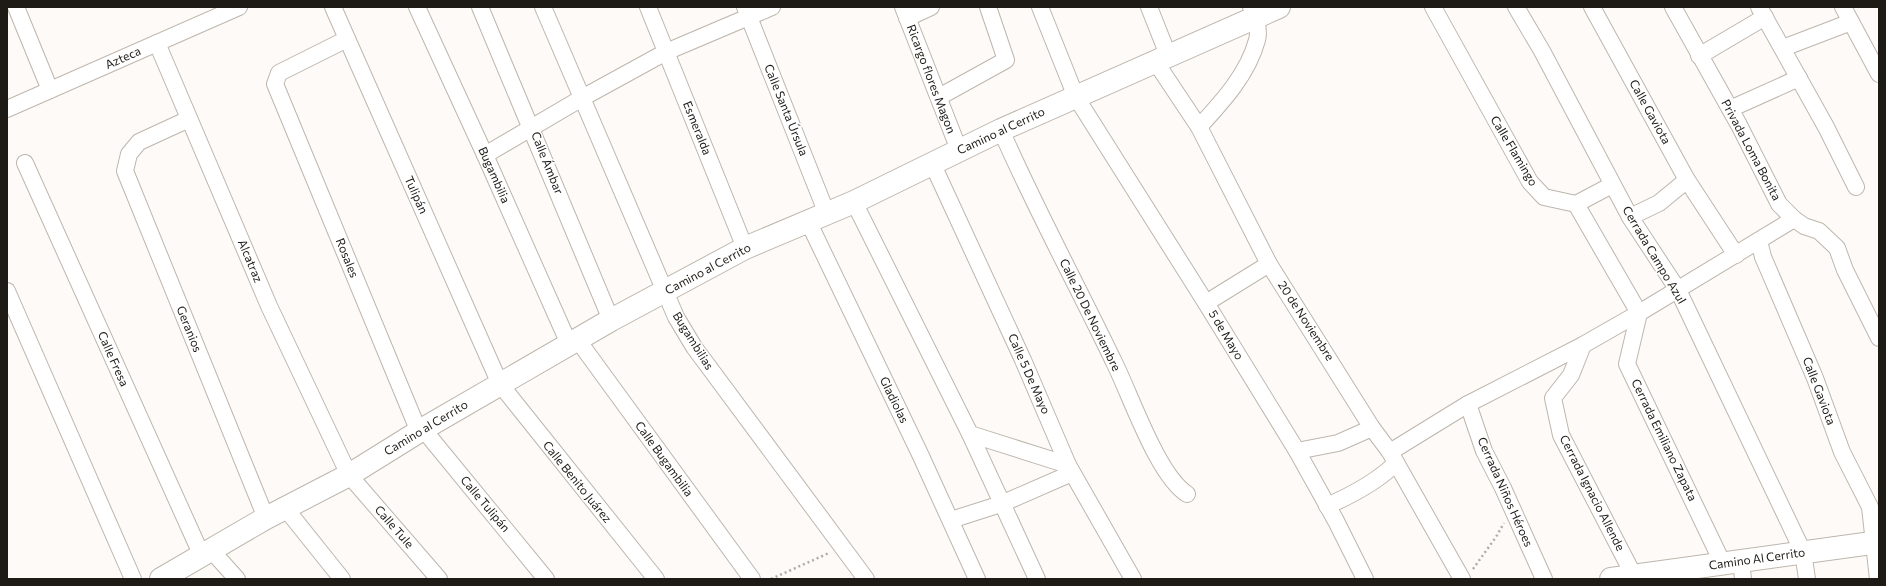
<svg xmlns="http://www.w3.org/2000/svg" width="1886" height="586" viewBox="0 0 1886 586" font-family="Commissioner,sans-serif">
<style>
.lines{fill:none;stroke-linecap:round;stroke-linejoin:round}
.street-casing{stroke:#beb6ad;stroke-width:18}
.secondary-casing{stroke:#beb6ad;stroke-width:24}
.path{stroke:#afaba8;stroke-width:2.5;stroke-dasharray:2 3;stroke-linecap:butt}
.street{stroke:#fff;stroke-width:16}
.secondary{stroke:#fff;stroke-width:22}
.labels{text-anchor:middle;stroke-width:3;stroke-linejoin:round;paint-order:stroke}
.street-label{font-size:12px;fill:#1e1b17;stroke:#fff}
</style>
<rect width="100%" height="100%" fill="#fefaf7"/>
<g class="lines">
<defs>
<g id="street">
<polyline points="16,7 50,90"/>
<polyline points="333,7 500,384 656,579"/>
<polyline points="417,7 485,155 569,344"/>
<polyline points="480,7 611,320"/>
<polyline points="543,7 676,317 694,347 866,579"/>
<polyline points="648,7 745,248"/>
<polyline points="745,7 827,214"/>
<polyline points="903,7 959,150"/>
<polyline points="1040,7 1076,97 1206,303 1297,451 1336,521 1365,579"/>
<polyline points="1149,7 1168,55"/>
<polyline points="1433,7 1530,182 1544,197 1576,204 1639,313 1627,364 1723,564"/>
<polyline points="1516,7 1542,51 1630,217 1678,290 1803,552 1807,579"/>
<polyline points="1592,7 1687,180 1736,255"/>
<polyline points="1673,7 1739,125 1779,204 1794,219 1804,226 1819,231 1837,248 1845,270 1879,338"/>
<polyline points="1759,7 1826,127 1856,187"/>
<polyline points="1843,7 1879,74"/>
<polyline points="907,18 931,7"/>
<polyline points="347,39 279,73 275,84 419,432"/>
<polyline points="157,43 269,306 349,475 439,579"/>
<polyline points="1783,48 1851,22"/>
<polyline points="1699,56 1765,17"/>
<polyline points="1155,61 1199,127 1269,264 1372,428 1390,452 1462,579"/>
<polyline points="939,97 1006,60 988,7"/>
<polyline points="7,109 239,7"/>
<polyline points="1730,109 1799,78"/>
<polyline points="189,119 139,142 129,154 125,171 266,518"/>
<path d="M 1199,127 C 1222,102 1248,74 1257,40 C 1260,30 1255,16 1251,7"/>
<path d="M 1001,130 C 1035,208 1076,283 1113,360 C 1130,393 1157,475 1187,494"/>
<polyline points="485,155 582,98 666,52 772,7"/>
<polyline points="25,163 202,556"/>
<polyline points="933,165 1023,360 1068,465 1133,579"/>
<polyline points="854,202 970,434 1037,579"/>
<polyline points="1576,204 1612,185"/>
<polyline points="1630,217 1659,203 1687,180"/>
<polyline points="808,221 920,454 977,579"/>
<polyline points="1759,241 1763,257 1815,378 1842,452 1870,507 1878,579"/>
<polyline points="7,291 133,579"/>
<polyline points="1206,303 1269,264"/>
<polyline points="577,339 752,579"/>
<polyline points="1583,345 1571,375 1553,398 1561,435 1634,576"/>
<polyline points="1468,404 1484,451 1503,488 1544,579"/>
<polyline points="423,429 546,579"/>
<polyline points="970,434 1068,465"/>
<polyline points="1297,451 1338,443 1372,428"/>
<polyline points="1390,452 1468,404 1583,345 1639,313 1794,219"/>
<path d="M 1327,506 C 1352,495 1377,482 1396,463"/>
<polyline points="286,509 342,579"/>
<polyline points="951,520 1001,504 1072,473"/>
<polyline points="211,550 237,579"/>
<polyline points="1741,561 1743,579"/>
</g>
<g id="secondary">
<polyline points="161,579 266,518 349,475 423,429 611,320 745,248 854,202 1001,130 1279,7"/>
<polyline points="1611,579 1879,542"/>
</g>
</defs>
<use href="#street" class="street-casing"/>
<use href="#secondary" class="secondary-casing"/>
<g class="path">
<polyline points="1473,569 1496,537 1504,523"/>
<polyline points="771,579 829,553"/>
</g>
<use href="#street" class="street"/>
<use href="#secondary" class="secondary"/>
</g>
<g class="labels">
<g class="street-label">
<text transform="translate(123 58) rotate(-24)" y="4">Azteca</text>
<text transform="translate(931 79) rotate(69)" y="4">Ricargo flores Magon</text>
<text transform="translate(786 110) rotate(68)" y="4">Calle Santa Úrsula</text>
<text transform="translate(1650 112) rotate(61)" y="4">Calle Gaviota</text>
<text transform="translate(697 128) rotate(68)" y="4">Esmeralda</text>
<text transform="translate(1001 131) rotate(-25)" y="4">Camino al Cerrito</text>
<text transform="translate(1751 150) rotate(62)" y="4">Privada Loma Bonita</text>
<text transform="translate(1514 151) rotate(59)" y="4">Calle Flamingo</text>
<text transform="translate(547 163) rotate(68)" y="4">Calle Ámbar</text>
<text transform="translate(494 175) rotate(66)" y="4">Bugambilia</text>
<text transform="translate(416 195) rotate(66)" y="4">Tulipán</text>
<text transform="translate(1654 255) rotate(59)" y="4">Cerrada Campo Azul</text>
<text transform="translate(347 258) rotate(68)" y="4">Rosales</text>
<text transform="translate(250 261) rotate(67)" y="4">Alcatraz</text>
<text transform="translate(708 269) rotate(-28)" y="4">Camino al Cerrito</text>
<text transform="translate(1090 315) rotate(64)" y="4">Calle 20 De Noviembre</text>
<text transform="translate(1306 321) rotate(57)" y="4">20 de Noviembre</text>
<text transform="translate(189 329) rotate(68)" y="4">Geranios</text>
<text transform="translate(1226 335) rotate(59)" y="4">5 de Mayo</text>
<text transform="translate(693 341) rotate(58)" y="4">Bugambilias</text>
<text transform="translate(113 359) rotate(66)" y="4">Calle Fresa</text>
<text transform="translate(1029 374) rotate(66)" y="4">Calle 5 De Mayo</text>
<text transform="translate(1819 391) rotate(69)" y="4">Calle Gaviota</text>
<text transform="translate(894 400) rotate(64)" y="4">Gladiolas</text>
<text transform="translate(426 428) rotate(-31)" y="4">Camino al Cerrito</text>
<text transform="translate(1664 440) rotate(64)" y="4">Cerrada Emiliano Zapata</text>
<text transform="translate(664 459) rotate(54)" y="4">Calle Bugambilia</text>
<text transform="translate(577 482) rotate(51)" y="4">Calle Benito Juárez</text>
<text transform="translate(1505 492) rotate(66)" y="4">Cerrada Niños Héroes</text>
<text transform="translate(1592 493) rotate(63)" y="4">Cerrada Ignacio Allende</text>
<text transform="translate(485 504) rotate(50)" y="4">Calle Tulipán</text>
<text transform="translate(394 527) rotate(49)" y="4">Calle Tule</text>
<text transform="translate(1757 559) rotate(-8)" y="4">Camino Al Cerrito</text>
</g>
</g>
<rect width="1886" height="586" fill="none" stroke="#1e1b17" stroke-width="16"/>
</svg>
